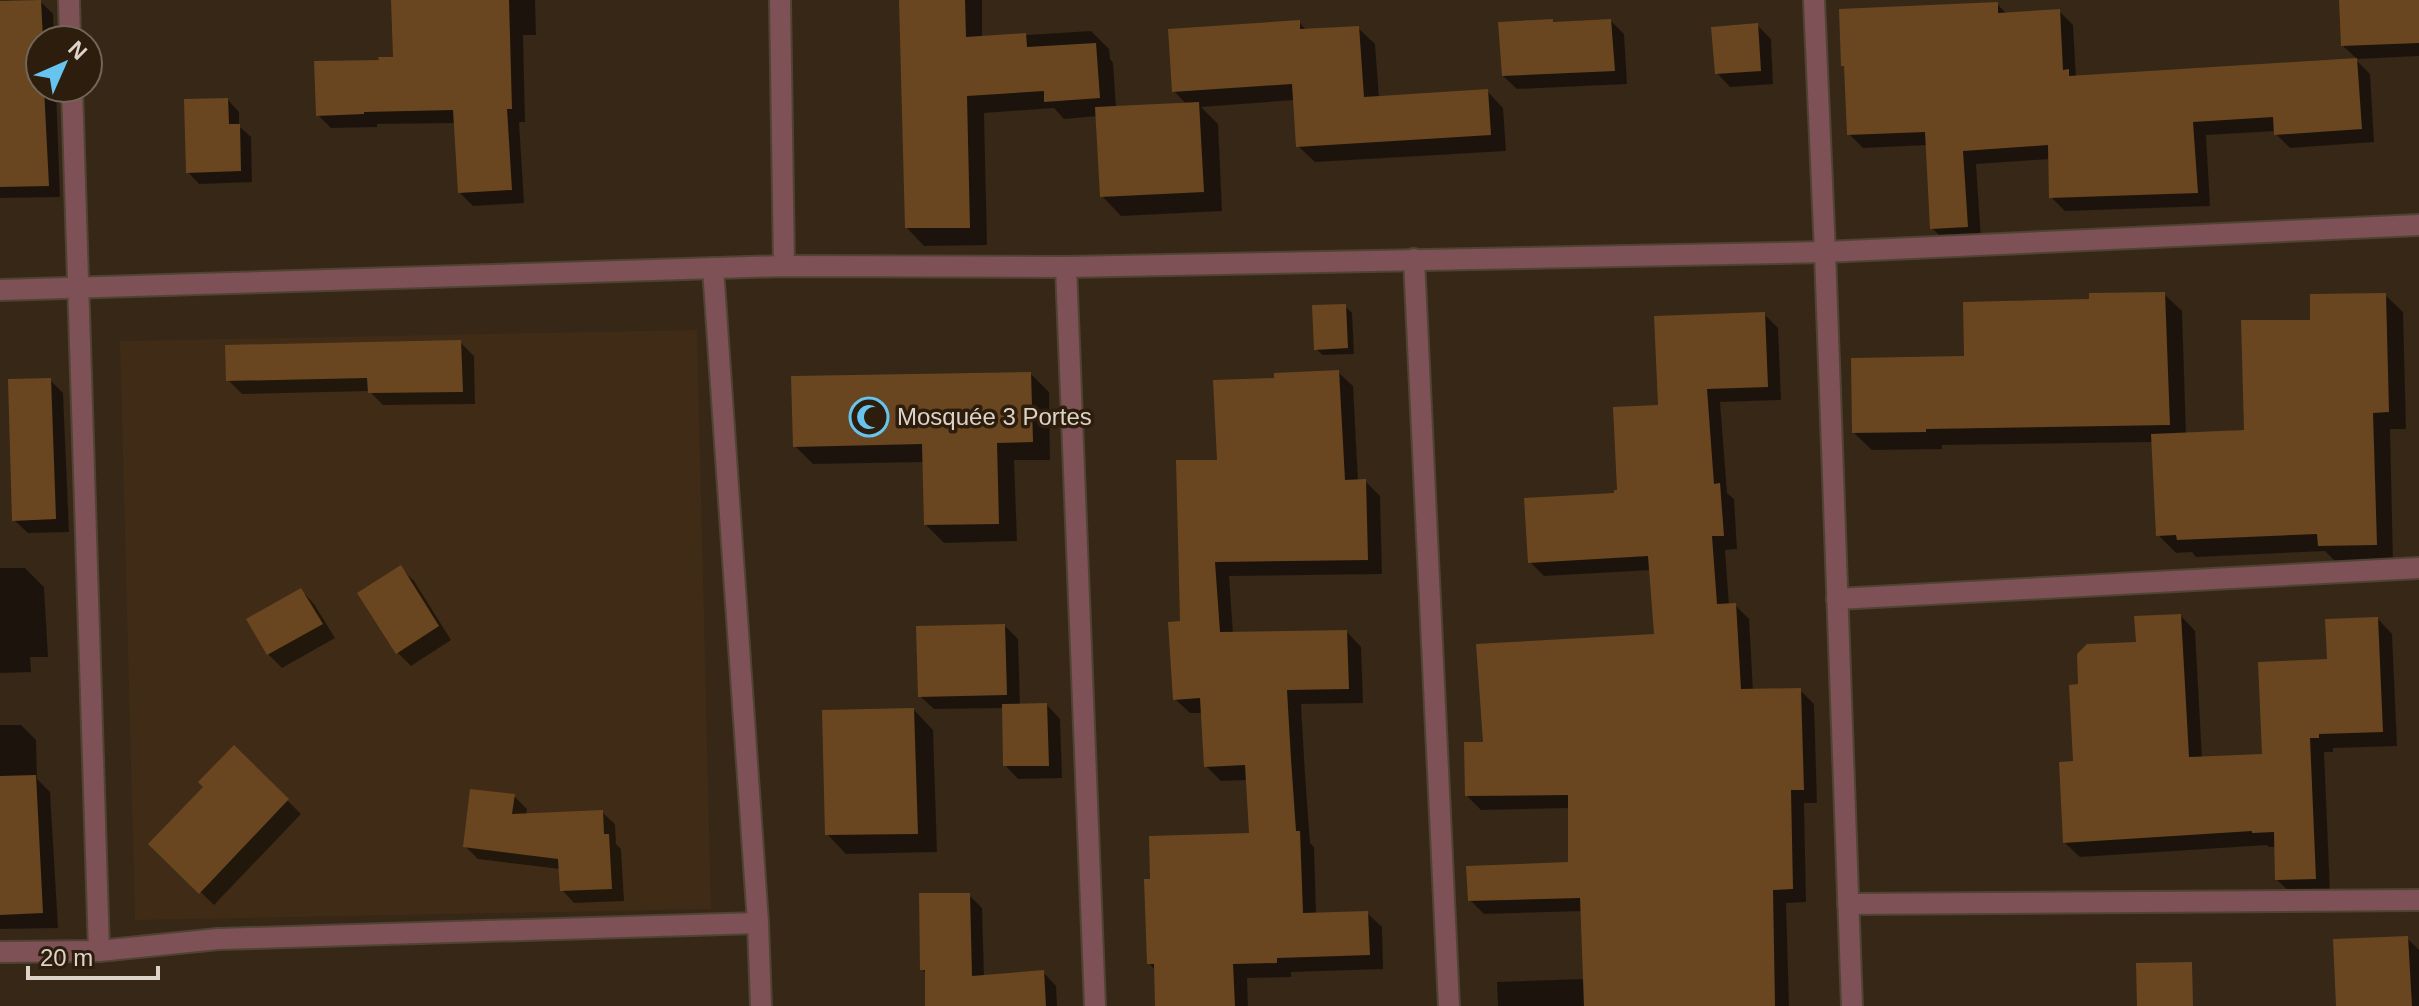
<svg xmlns="http://www.w3.org/2000/svg" width="2419" height="1006" viewBox="0 0 2419 1006" font-family="Helvetica,sans-serif">
<style>
.built{fill:#402c16}
.shadow{fill:#0007}
.building{fill:#694620}
.lines{fill:none;stroke-linecap:round;stroke-linejoin:round}
.minor-casing{stroke:#514333;stroke-width:24}
.minor{stroke:#7d5155;stroke-width:20}
.labels{text-anchor:middle;stroke-width:7;stroke-linejoin:round;paint-order:stroke}
.poi-label{font-size:24px;fill:#ddd3c9;stroke:#2c1d0d;text-anchor:start}
</style>
<rect width="100%" height="100%" fill="#362717"/>
<polygon class="built" points="697,330 711,909 135,920 120,341"/>
<g class="shadow">
<polygon points="393,0 535,0 536,35 523,35 525,122 519,122 524,203 473,206 460,193 456,123 377,124 377,127 331,128 318,115 381,62 395,59"/>
<polygon points="901,0 982,0 982,38 1091,31 1109,49 1110,59 1113,63 1116,108 1187,105 1174,91 1299,22 1307,31 1358,28 1375,44 1379,98 1487,91 1503,108 1506,151 1315,162 1298,146 1295,100 1201,107 1218,124 1222,211 1121,216 1102,196 1098,116 1064,119 1054,108 984,113 987,245 924,246 907,228"/>
<polygon points="2341,0 2419,0 2419,56 2357,59 2343,46"/>
<polygon points="41,2 53,14 54,40 40,40 40,88 56,88 60,197 0,198 0,3"/>
<polygon points="1997,4 2007,14 2059,11 2073,25 2076,78 2356,60 2370,74 2374,142 2290,148 2276,134 2276,131 2206,135 2210,206 2065,211 2051,197 2050,159 1976,164 1981,240 1946,242 1932,228 1928,145 1863,148 1849,134"/>
<polygon points="1552,21 1556,24 1611,21 1624,34 1627,84 1517,89 1503,76"/>
<polygon points="1757,25 1771,39 1773,84 1730,87 1717,73"/>
<polygon points="228,100 239,112 239,126 251,137 252,182 199,184 188,172"/>
<polygon points="2164,294 2182,311 2186,435 2246,432 2312,322 2385,295 2403,312 2406,429 2390,429 2393,562 2337,563 2325,551 2196,557 2192,552 2176,553 2158,535 2153,442 1942,445 1942,449 1872,450 1854,433 1966,358 2091,301"/>
<polygon points="1345,306 1352,313 1354,354 1323,355 1316,349"/>
<polygon points="1764,314 1778,328 1781,400 1720,402 1727,493 1734,499 1737,549 1725,550 1729,605 1735,605 1749,619 1753,691 1800,690 1814,704 1817,803 1804,803 1806,902 1786,903 1789,1006 1498,1006 1497,982 1585,979 1582,911 1484,914 1470,900 1570,864 1570,808 1481,810 1467,796 1485,744 1656,636 1651,570 1544,576 1530,562 1620,492 1660,407"/>
<polygon points="460,342 474,356 475,404 383,405 369,391 242,394 228,380"/>
<polygon points="1338,372 1353,386 1358,481 1365,481 1380,496 1382,574 1229,576 1233,634 1347,632 1361,647 1363,703 1301,704 1305,775 1310,843 1314,847 1316,914 1367,913 1382,927 1383,969 1291,972 1291,977 1247,978 1248,1006 1157,1006 1156,971 1149,963 1152,881 1251,835 1248,780 1221,781 1206,766 1203,713 1190,713 1175,699 1182,623 1219,462 1276,380"/>
<polygon points="1031,374 1049,392 1050,460 1014,460 1017,541 944,543 926,525 924,462 813,464 795,446"/>
<polygon points="50,380 63,393 69,532 28,533 14,520"/>
<polygon points="0,568 25,568 44,587 48,657 30,657 31,672 0,673"/>
<polygon points="401,568 414,581 451,640 411,666 397,652"/>
<polygon points="301,590 314,604 335,638 282,668 268,654"/>
<polygon points="2181,616 2195,631 2202,759 2264,756 2329,661 2378,619 2392,634 2397,746 2333,748 2333,752 2324,752 2330,893 2292,894 2277,880 2277,847 2269,847 2267,845 2080,857 2065,843 2075,763 2081,686 2138,644"/>
<polygon points="1005,626 1018,639 1020,706 1047,705 1060,719 1062,778 1018,779 1005,765 1004,708 934,709 920,696"/>
<polygon points="914,710 933,730 937,852 846,854 827,834"/>
<polygon points="0,725 21,725 36,740 37,779 50,792 58,928 0,929"/>
<polygon points="234,748 301,814 214,905 151,844 206,787"/>
<polygon points="514,796 527,809 526,815 602,812 615,824 616,844 621,849 624,901 574,903 562,890 560,869 478,859 465,846"/>
<polygon points="969,895 982,908 984,977 1043,972 1056,986 1057,1006 929,1006 927,974 922,969"/>
<polygon points="2407,938 2419,950 2419,1006 2338,1006"/>
</g>
<g class="building">
<polygon points="41,0 43,40 40,40 40,88 44,88 49,186 0,187 0,1"/>
<polygon points="391,0 509,0 512,109 507,109 512,190 458,193 453,110 364,112 364,114 316,116 314,61 379,60 378,57 393,57"/>
<polygon points="899,0 965,0 966,37 1026,33 1027,47 1096,43 1100,98 1044,102 1044,91 967,96 970,228 905,228"/>
<polygon points="2339,0 2419,0 2419,43 2341,46"/>
<polygon points="1998,2 1998,13 2060,9 2063,70 2069,69 2069,76 2357,58 2362,129 2274,135 2273,117 2193,122 2198,193 2049,198 2048,145 1963,151 1968,227 1930,229 1925,132 1847,135 1844,66 1841,66 1839,9"/>
<polygon points="1553,19 1553,22 1611,19 1615,71 1502,76 1498,22"/>
<polygon points="1300,20 1300,29 1359,26 1364,97 1488,89 1491,135 1296,147 1292,84 1172,92 1168,29"/>
<polygon points="1758,23 1761,71 1715,74 1711,27"/>
<polygon points="228,98 229,124 240,124 241,171 186,173 184,99"/>
<polygon points="1199,102 1204,192 1100,197 1095,107"/>
<polygon points="2165,292 2170,425 1926,429 1926,432 1852,433 1851,358 1964,356 1963,302 2089,299 2089,293"/>
<polygon points="2386,293 2389,412 2373,413 2377,545 2318,546 2317,534 2177,540 2176,535 2156,536 2151,434 2244,430 2241,320 2310,320 2310,294"/>
<polygon points="1346,304 1348,348 1314,350 1312,305"/>
<polygon points="1765,312 1768,387 1707,389 1714,484 1720,483 1724,536 1712,536 1717,604 1736,603 1741,689 1801,688 1804,790 1791,790 1793,889 1773,890 1775,1006 1584,1006 1580,898 1468,901 1466,866 1568,862 1568,795 1465,796 1464,742 1483,742 1476,644 1654,634 1648,556 1528,563 1524,498 1614,493 1614,490 1617,490 1613,407 1658,405 1654,316"/>
<polygon points="461,340 463,392 368,393 367,378 226,381 225,345"/>
<polygon points="1339,370 1345,480 1366,479 1368,560 1215,562 1220,632 1347,630 1349,689 1287,690 1291,759 1296,831 1300,831 1303,913 1368,911 1370,955 1277,958 1277,963 1233,964 1235,1006 1155,1006 1154,964 1147,964 1144,879 1150,879 1149,836 1249,833 1245,765 1204,767 1200,698 1173,700 1168,622 1180,621 1176,460 1217,460 1213,380 1274,378 1274,373"/>
<polygon points="1031,372 1033,442 997,443 999,524 924,525 922,444 793,447 791,376"/>
<polygon points="51,378 56,519 12,521 8,379"/>
<polygon points="401,565 439,626 396,654 357,593"/>
<polygon points="301,588 323,624 267,655 246,619"/>
<polygon points="2181,614 2189,757 2262,754 2258,662 2327,659 2325,619 2378,617 2383,732 2319,734 2319,738 2310,738 2316,879 2275,880 2274,832 2252,833 2252,831 2063,843 2059,762 2073,761 2069,685 2078,684 2077,654 2087,644 2136,642 2134,616"/>
<polygon points="1005,624 1007,695 918,697 916,626"/>
<polygon points="1047,703 1049,766 1003,766 1002,704"/>
<polygon points="914,708 918,834 825,835 822,710"/>
<polygon points="234,745 289,799 199,894 148,844 203,787 198,782"/>
<polygon points="36,775 43,913 0,915 0,776"/>
<polygon points="470,789 515,794 512,814 603,810 604,834 609,834 612,889 560,891 558,859 463,847"/>
<polygon points="919,893 970,893 972,976 1044,970 1046,1006 925,1006 925,970 920,970"/>
<polygon points="2408,936 2412,1006 2336,1006 2333,939"/>
<polygon points="2192,962 2193,1006 2137,1006 2136,963"/>
</g>
<g class="lines">
<defs>
<g id="minor">
<polyline points="69,0 70,40"/>
<polyline points="780,0 784,266"/>
<polyline points="1814,0 1825,252 1852,1006"/>
<polyline points="72,88 99,951"/>
<polyline points="1414,259 1449,1006"/>
<polyline points="1066,267 1095,1006"/>
<polyline points="713,268 758,923 761,1006"/>
<polyline points="0,290 784,266 1066,267 1825,252 2419,225"/>
<polyline points="1837,599 2419,568"/>
<polyline points="1848,904 2419,900"/>
<polyline points="0,952 99,951 218,939 758,923"/>
</g>
</defs>
<use href="#minor" class="minor-casing"/>
<use href="#minor" class="minor"/>
</g>
<defs>
<symbol id="mosque-ring" viewBox="-11 -11 22 22"><circle r="9.5" fill="#2c1d0d" stroke="#66c4ef" stroke-width="1.5"/><path d="M3.5-4.9A6 6 0 1 0 3.5 4.9A5 5 0 1 1 3.5-4.9Z" fill="#66c4ef"/></symbol>
</defs>
<g fill-rule="evenodd">
<use href="#mosque-ring" x="847" y="395" width="44" height="44"/>
</g>
<g class="labels">
<g class="poi-label">
<text x="897" y="425">Mosquée 3 Portes</text>
</g>
</g>
<g transform="translate(64 64) rotate(45)"><circle r="38" fill="#2c1d0d" stroke="#736658" stroke-width="2"/>
<path d="M0-6L14 30L0 20L-14 30Z" fill="#66c4ef"/>
<text y="-12" font-size="22" font-weight="bold" text-anchor="middle" fill="#ddd3c9">N</text>
</g>
<path d="M28 966v12h130v-12" fill="none" stroke="#ddd3c9" stroke-width="4"/>
<text x="40" y="966" font-size="24" fill="#ddd3c9" stroke="#2c1d0d" stroke-width="6" paint-order="stroke">20 m</text>
</svg>
